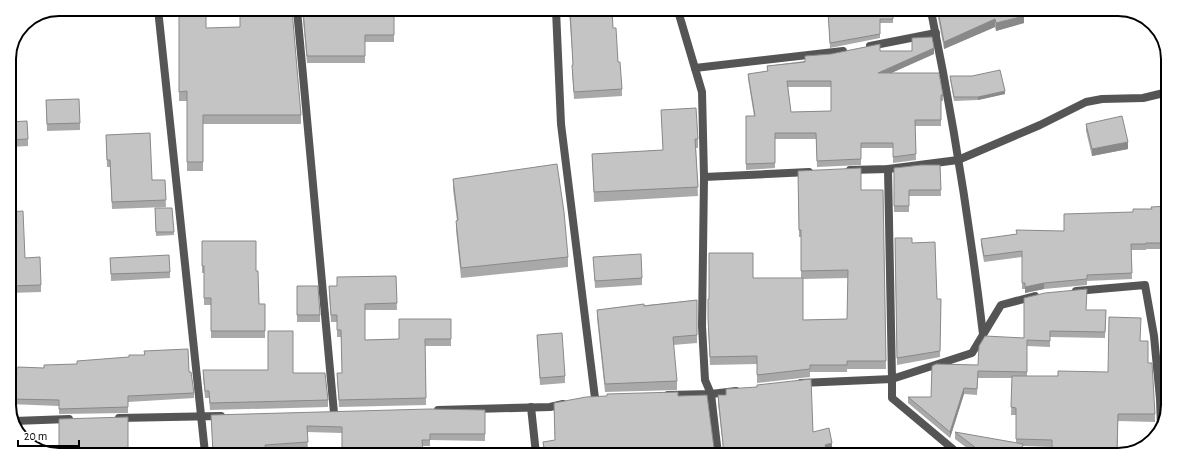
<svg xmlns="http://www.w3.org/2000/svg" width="1177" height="464" viewBox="0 0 1177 464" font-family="'Alegreya Sans',sans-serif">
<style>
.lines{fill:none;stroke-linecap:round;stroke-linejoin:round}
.minor{stroke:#555;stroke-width:8}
.wall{fill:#a9a9a9;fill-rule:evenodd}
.shaded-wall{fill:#898989}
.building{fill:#c4c4c4;stroke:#898989;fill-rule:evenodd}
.rim{fill:none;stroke:#000;stroke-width:2}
</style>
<rect width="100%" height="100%" fill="#fff"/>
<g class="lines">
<g class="minor">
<polyline points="158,9 205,453"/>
<polyline points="297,10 334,413"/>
<polyline points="556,10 561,124 595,398"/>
<polyline points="678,11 702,92 704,177 702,326 705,380 711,394 718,454"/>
<path d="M 931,11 C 953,118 970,226 983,334"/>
<polyline points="870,46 936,33"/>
<polyline points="695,68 843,51"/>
<polyline points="888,169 892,379 972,353 1001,305 1035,296"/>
<polyline points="850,170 888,169 958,160 1040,125 1086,102 1102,99 1143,98 1168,92"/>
<polyline points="704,177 809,172"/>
<polyline points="1076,291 1145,285 1154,336 1160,399 1161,428"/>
<polyline points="801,383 892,379 892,398 960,455"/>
<polyline points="668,395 711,394 736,391"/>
<polyline points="531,407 536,454"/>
<polyline points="438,410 550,407 563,404"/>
<polyline points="119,418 221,416"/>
<polyline points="14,421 69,419"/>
</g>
</g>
<g class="wall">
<polygon points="176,9 206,9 206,28 301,115 301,124 203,124 203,171 187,171 187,101 179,101 179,13 176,13"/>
<polygon points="302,10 394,10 394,42 365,42 365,63 307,63"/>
<polygon points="569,10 612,10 613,28 622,89 622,96 574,99 572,72 573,65"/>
<polygon points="824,11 893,11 893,23 880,23 880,38 830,48 828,14 824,14"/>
<polygon points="938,11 1024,23 996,31 995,27 944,49 938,18"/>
<path d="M 880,51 L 934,54 L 891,73 L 943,95 L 943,101 L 941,101 L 941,126 L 915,126 L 916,160 L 893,163 L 893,148 L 861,148 L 861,165 L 817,167 L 816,139 L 775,139 L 775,168 L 746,170 L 746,116 L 754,116 L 748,79 L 748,74 L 767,71 L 767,66 ZM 788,87 L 831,87 L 831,111 L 791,112 Z"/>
<polygon points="950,76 972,76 1005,94 978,100 954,101 950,79"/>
<polygon points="46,100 80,123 80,130 47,131"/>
<polygon points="661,110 698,139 698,148 696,148 698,196 594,202 592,154 663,150"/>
<polygon points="9,122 28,139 28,146 9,147"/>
<polygon points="1086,124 1128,149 1092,156 1086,131"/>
<polygon points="106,135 152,180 165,180 166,207 112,209 110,167 107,167"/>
<polygon points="940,165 941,196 909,196 909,212 894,212 894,168"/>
<path d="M 798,171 L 861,190 L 883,190 L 886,369 L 847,369 L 847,372 L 810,372 L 810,377 L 757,383 L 757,364 L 710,365 L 708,326 L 708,299 L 753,278 L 801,278 L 801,237 L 799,237 ZM 848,278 L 847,319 L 803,320 L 803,279 Z"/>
<polygon points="453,179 568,257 568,267 461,278 456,230 456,221 457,221 453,189"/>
<polygon points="1167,206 1166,249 1146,249 1146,250 1131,250 1132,279 1087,281 1087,285 1044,289 1025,293 1025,289 1022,289 1022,257 984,262 981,245 981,239 1064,231 1133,212"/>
<polygon points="155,208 172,208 174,235 156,236"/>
<polygon points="9,212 25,258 41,285 41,292 9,293"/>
<polygon points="895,238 912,243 937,299 941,299 940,357 897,365"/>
<polygon points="202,241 256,271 259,304 265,304 265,338 211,338 211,305 204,305 204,273 202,273"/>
<polygon points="593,257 642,278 642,285 595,288"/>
<polygon points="110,258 170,272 170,278 111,281"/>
<polygon points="396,276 397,310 365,310 365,340 399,339 451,319 451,346 425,346 426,405 339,407 337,380 337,373 342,373 341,337 337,337 337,322 331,322 329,293 329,286 337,286"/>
<polygon points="297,286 320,315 320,322 297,322"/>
<polygon points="697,300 697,343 673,345 677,381 677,390 605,392 597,318 597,310"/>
<polygon points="1086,310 1106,310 1105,338 1050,337 1050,347 1027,346 1027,376 1058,376 1108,372 1140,341 1148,363 1155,414 1155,422 1118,421 1118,455 1052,447 1023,446 1022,455 976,455 955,439 955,432 1016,443 1016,415 1011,415 1012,378 978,378 977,395 964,394 950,438 908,403 908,397 931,397 978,365 1024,338"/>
<polygon points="537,335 565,376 565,383 540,385"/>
<polygon points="1163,363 1166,363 1165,398 1163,370"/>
<polygon points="9,368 189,372 194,393 194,398 128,402 128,413 59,414 59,406 9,404"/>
<polygon points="203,370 293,373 328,400 328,407 210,410 209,398 205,398 203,377"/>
<polygon points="726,389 813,432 832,452 827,453 828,454 723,454 723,447 718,404 718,395 726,395"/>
<polygon points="678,396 714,448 714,454 544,454 543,442 555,441 554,403"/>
<polygon points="485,410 485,441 430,440 430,446 423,446 342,433 307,432 308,449 266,451 266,453 213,453 211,415"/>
<polygon points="59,419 128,452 59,452"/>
</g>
<g class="shaded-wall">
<polygon points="1024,16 1024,23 996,31 996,23"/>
<polygon points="995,19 995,27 944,49 944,42"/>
<polygon points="934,48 934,54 878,79 878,73"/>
<polygon points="1005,91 1005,94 978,100 978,97"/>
<polygon points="1128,142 1128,149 1092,156 1092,149"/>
<polygon points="1044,283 1044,289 1025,293 1025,287"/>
<polygon points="964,388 964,394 950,438 950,432"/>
<polygon points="832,443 832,452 825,454 825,445"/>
<polygon points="1023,444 1023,451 1022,455 1020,455"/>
</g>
<g class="building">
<polygon points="179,9 206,9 206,28 240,27 240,9 292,10 301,115 203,115 203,162 187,162 187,91 179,92"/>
<polygon points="303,10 394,10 394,35 365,35 365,56 307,56"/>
<polygon points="570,10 612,10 613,28 616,28 618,62 620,62 622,89 574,92 572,65 573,65"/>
<polygon points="828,11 893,11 893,19 880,19 880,34 830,43"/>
<polygon points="938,11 1023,11 1024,16 996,23 995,19 944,42"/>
<path d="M 932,37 L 934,48 L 878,73 L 939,73 L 943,95 L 941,95 L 941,120 L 915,120 L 916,154 L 893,157 L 893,143 L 861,143 L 861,159 L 817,161 L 816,133 L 775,133 L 775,163 L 746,164 L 746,116 L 755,116 L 748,74 L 768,71 L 767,66 L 805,62 L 805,56 L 831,54 L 880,44 L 880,51 L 912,51 L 912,38 ZM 787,81 L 831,81 L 831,111 L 791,112 Z"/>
<polygon points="1000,70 1005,91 978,97 954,97 950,76 972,76"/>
<polygon points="79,99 80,123 47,124 46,100"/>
<polygon points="696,108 698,139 695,139 698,187 594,192 592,154 663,150 661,110"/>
<polygon points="1122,116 1128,142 1092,149 1086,124"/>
<polygon points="27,121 28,139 9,140 9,122"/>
<polygon points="150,133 152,180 165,180 166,200 112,202 110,160 107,160 106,135"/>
<polygon points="557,164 564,212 568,257 461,268 456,221 458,220 453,179"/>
<polygon points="921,165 940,165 941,190 909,190 909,206 894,206 894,168"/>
<polygon points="861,168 861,190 883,190 886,361 847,361 847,365 810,365 810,369 757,375 757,356 710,357 708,318 708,299 709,299 709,253 753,253 753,278 803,278 803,320 847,319 848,270 801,271 801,230 799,230 798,171"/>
<polygon points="1167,206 1167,243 1146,243 1146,244 1131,244 1132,273 1087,275 1087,279 1044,283 1025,287 1025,283 1022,283 1022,251 984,256 981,239 1017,234 1016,230 1064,231 1064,214 1133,212 1133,209 1152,209 1151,207"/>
<polygon points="155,208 172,208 174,232 156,232"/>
<polygon points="23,211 25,258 40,257 41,285 9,286 9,212"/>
<polygon points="895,238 912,238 912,243 935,242 937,299 941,299 940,351 897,358"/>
<polygon points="202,241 256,241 256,271 258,271 259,304 265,304 265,331 211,331 211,298 204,298 204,266 202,266"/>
<polygon points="641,254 642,278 595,281 593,257"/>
<polygon points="169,255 170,272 111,274 110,258"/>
<polygon points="396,276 397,303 365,304 365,340 399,339 399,319 451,319 451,339 425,339 426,398 339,400 337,373 342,373 341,330 337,330 337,315 331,315 329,286 337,286 337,277"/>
<polygon points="297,286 318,286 320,315 297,315"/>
<polygon points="1087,289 1086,310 1106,310 1105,332 1050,331 1050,341 1027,340 1027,372 978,371 977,389 964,388 950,432 908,397 931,397 932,366 936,364 978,365 979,346 985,336 1024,338 1024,298 1045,293"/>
<polygon points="697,300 697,335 673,337 677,381 605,384 597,310 644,304 644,306"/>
<polygon points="1109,317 1141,318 1140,341 1148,341 1148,363 1152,363 1155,414 1118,414 1117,451 1129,451 1118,455 1052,455 1052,440 1016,439 1016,408 1011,407 1012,376 1058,376 1058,371 1108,372"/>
<polygon points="268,331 293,331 293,373 325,373 328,400 210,403 209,391 205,391 203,370 268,370"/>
<polygon points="562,333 565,376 540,378 537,335"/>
<polygon points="188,349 189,372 191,372 194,393 128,396 128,407 59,409 59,400 9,399 9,368 18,368 18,367 44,368 44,365 77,364 77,361 129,357 129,355 145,355 144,351"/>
<polygon points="1163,363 1166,363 1165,391"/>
<polygon points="811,379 813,432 829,428 832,443 825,445 828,454 730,454 730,448 723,448 723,444 718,395 726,395 726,389 757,387 757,385"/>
<polygon points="678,392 678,396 707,395 714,448 665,450 665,454 545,454 543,442 555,440 554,403 586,397 607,396 607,394"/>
<polygon points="430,409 485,410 485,434 430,434 430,440 422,440 423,453 342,453 342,427 307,426 308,442 265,445 266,453 213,453 211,415"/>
<polygon points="128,417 128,452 91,452 91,451 59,451 59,419"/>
<polygon points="955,432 1023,444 1020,455 985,455"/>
</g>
<path d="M0 0H1177V464H0ZM59 16H1118A43 43 0 0 1 1161 59V405A43 43 0 0 1 1118 448H59A43 43 0 0 1 16 405V59A43 43 0 0 1 59 16Z" fill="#fff" fill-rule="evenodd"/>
<path class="rim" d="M59 16H1118A43 43 0 0 1 1161 59V405A43 43 0 0 1 1118 448H59A43 43 0 0 1 16 405V59A43 43 0 0 1 59 16Z"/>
<path d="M18 440v6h61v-6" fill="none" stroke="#000000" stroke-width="2"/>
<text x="24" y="440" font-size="12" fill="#000000" stroke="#ffffff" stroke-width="3" paint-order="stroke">20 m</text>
</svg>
